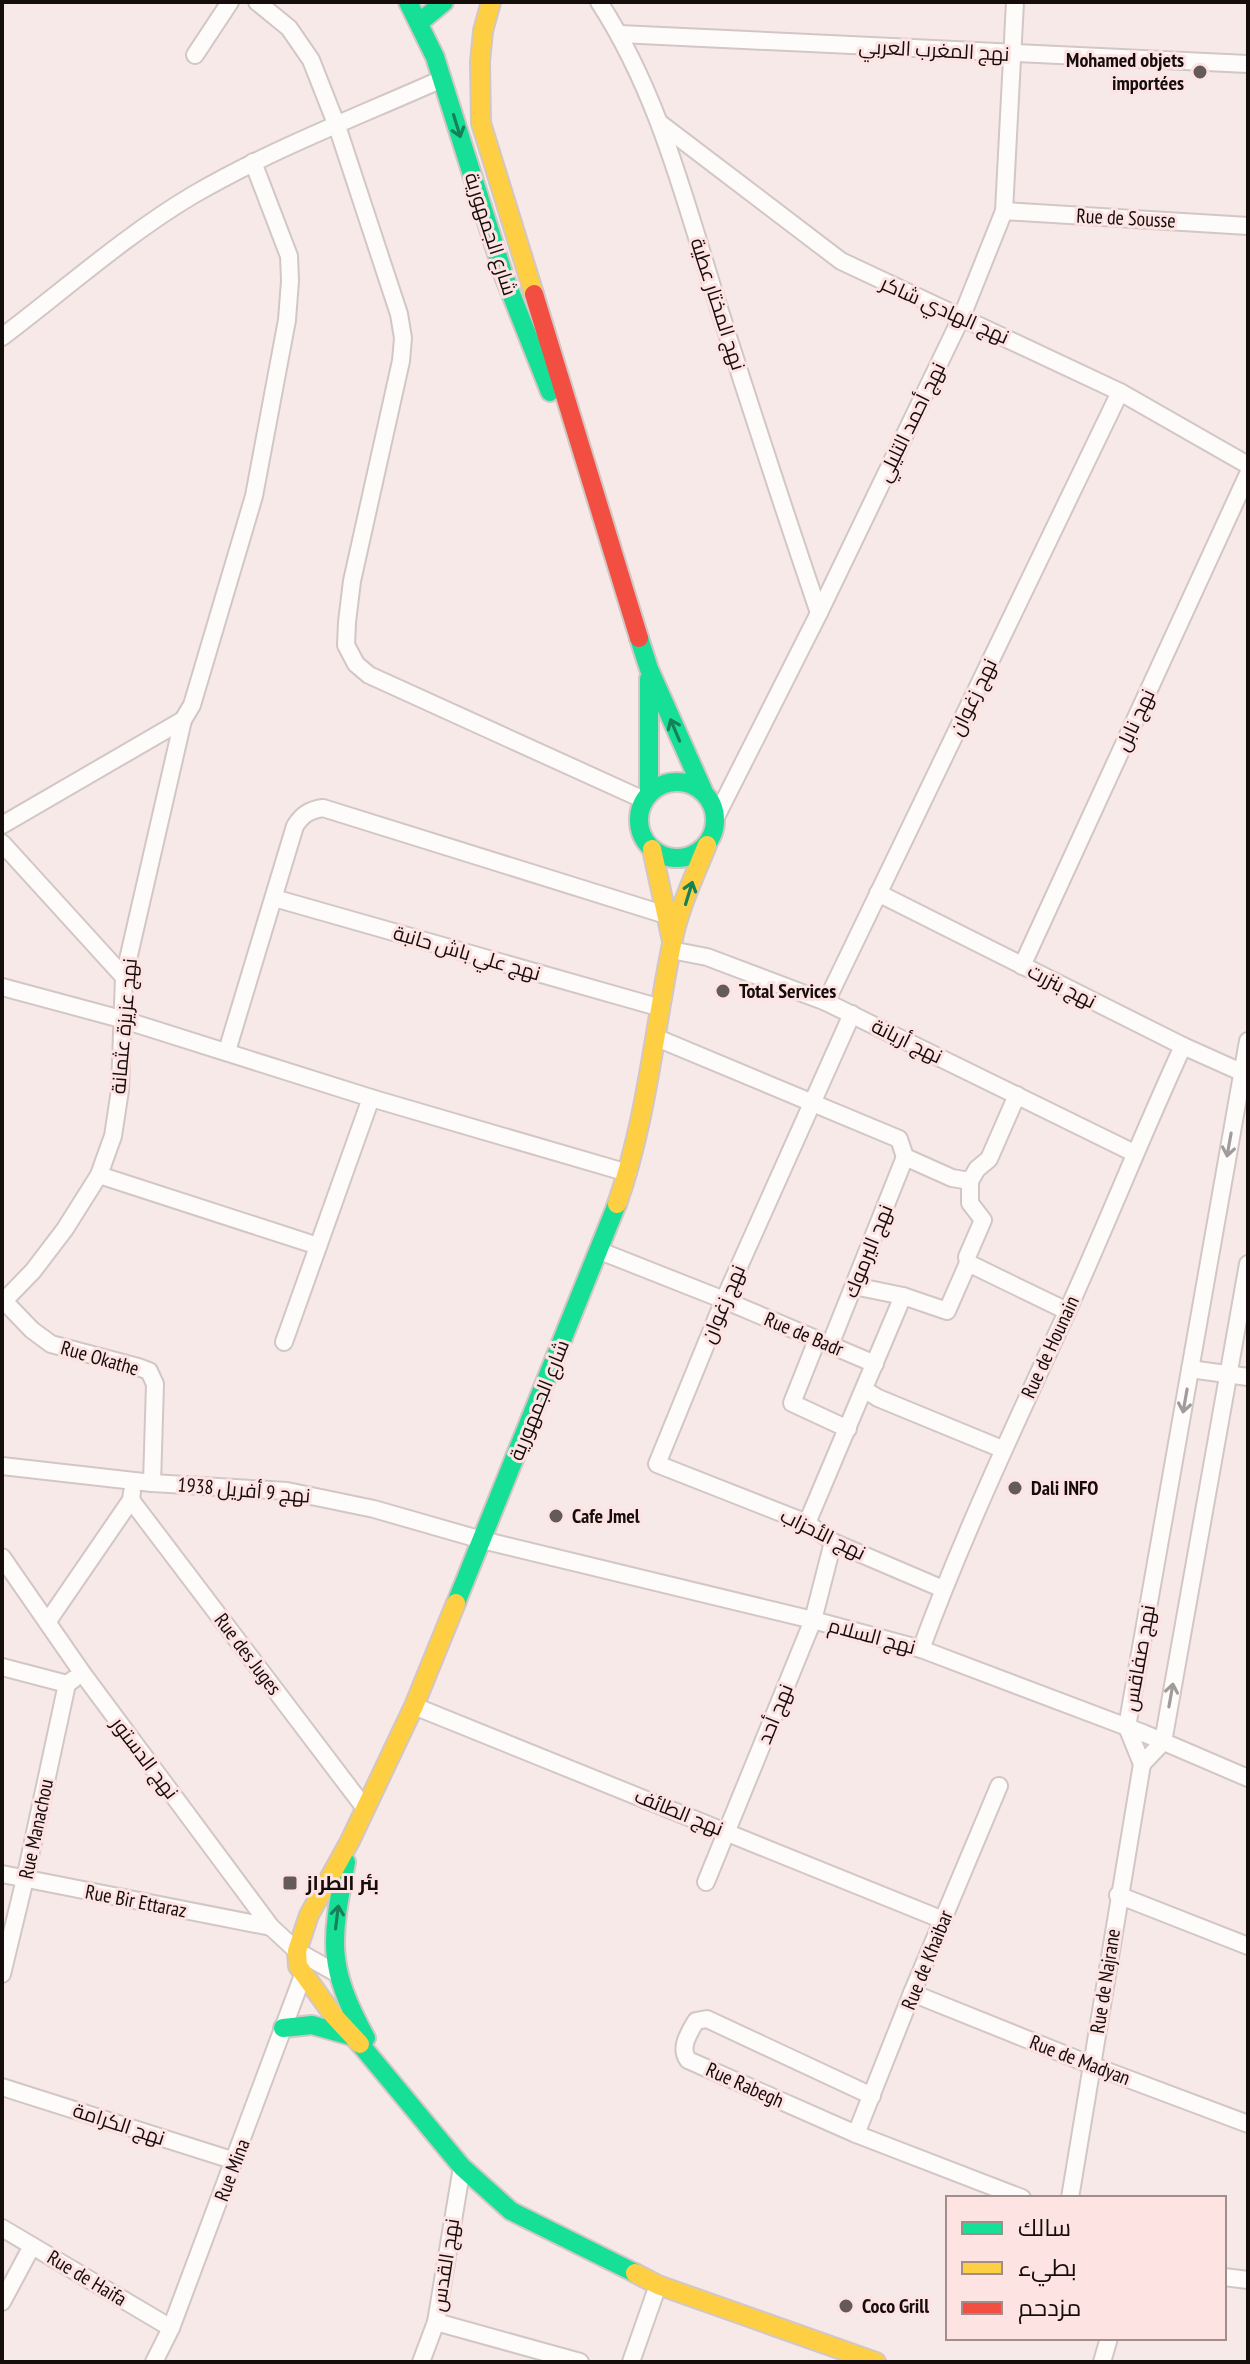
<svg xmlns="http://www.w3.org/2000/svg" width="1250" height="2364" viewBox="0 0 1250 2364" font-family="'PT Sans Narrow',Cairo,sans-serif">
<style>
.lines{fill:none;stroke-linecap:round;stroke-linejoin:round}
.street-casing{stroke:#d2c7c5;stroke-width:20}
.fast-casing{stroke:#d2c7c5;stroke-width:22}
.slow-casing{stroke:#d2c7c5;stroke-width:22}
.jam-casing{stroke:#d2c7c5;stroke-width:22}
.street{stroke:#fefcfb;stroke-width:16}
.fast{stroke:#16e098;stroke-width:18}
.slow{stroke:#ffcf43;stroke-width:18}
.jam{stroke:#f24e42;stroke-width:18}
.oneway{stroke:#168159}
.oneway2{stroke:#a19c9b}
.poi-dot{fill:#645a59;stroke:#fde3e1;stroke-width:3}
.labels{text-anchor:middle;stroke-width:6;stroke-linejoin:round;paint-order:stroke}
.street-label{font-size:20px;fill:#150d0c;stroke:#fde3e1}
.poi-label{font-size:20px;font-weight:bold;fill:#150d0c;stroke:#fde3e1;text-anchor:start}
</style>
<rect width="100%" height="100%" fill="#f7e9e7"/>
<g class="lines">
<defs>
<g id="street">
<polyline points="257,2 289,28 311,60 337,126 399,314 403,338 401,361 352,581 347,622 346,645 356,664 369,675 644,800"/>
<path d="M 599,2 C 655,88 681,186 711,283 C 746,394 782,504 819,613"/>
<polyline points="620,34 1248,64"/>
<polyline points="195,55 230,2"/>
<polyline points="661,124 841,261 1120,392 1248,465"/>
<polyline points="1004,211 1248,226"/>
<path d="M 2,337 C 63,291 127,234 193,195 C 272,149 359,116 442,79"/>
<polyline points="716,817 819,613 962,316 1004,211 1015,2"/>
<polyline points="2,825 183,720 192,705 254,496 287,320 290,281 289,256 253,162"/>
<polyline points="2,843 124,977"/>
<polyline points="878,893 1183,1046 1248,1075"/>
<polyline points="274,898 661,1008"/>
<polyline points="671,950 707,957 826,1002 1134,1153"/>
<polyline points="1022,966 1248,474"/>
<polyline points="2,987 121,1019 371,1098 628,1173"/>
<polyline points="826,1002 1120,392"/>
<polyline points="852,1014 724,1300 657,1464 807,1523 833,1542 943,1589"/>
<polyline points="657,1038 899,1139 905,1157 952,1178 970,1181"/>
<path d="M 227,1051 L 295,826 C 302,815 309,810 323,808 L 666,915"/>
<polyline points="99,1175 318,1246"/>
<polyline points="600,1251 724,1300 875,1364"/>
<polyline points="968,1263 1067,1311"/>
<polyline points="854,1286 903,1296 947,1311 968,1263 967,1257 983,1220 970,1203 970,1181 977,1169 989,1159 1017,1095"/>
<polyline points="4,1301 32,1330 51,1344 138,1367 149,1371 155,1384 152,1483"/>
<polyline points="2,1303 33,1271 65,1229 99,1175 113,1136 120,1090 124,977 183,720"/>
<polyline points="817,1340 792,1403 848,1429"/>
<polyline points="284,1342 371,1098"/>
<polyline points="830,1345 905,1157"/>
<polyline points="1190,1369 1248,1377"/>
<polyline points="865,1390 878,1398 1002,1449"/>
<polyline points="2,1466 152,1483 287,1491 374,1509 482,1540 813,1620 921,1649 1143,1733 1248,1778"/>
<polyline points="131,1500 364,1807"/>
<polyline points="807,1523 903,1296"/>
<polyline points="2,1557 83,1674 271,1927 297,1951 336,1973"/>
<polyline points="48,1621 131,1500 132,1492"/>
<path d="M 921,1649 C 963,1535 1015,1425 1066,1314 C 1106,1226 1142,1135 1183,1046"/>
<polyline points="2,1667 67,1684 74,1679"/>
<polyline points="414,1706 943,1920"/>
<polyline points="1142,1764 1127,1727 1248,1041"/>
<polyline points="1142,1764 1163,1742 1248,1264"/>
<polyline points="2,1874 271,1927"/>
<polyline points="706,1882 813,1620 833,1542"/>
<polyline points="1118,1895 1248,1946"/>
<polyline points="2,1974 25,1879 67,1684"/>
<polyline points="912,1993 1091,2065 1248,2124"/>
<polyline points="2,2087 235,2161"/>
<path d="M 872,2096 L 707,2019 L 696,2021 C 689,2033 679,2048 688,2060 L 856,2134 L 1022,2198"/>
<polyline points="856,2134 912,1993 999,1786"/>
<polyline points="1070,2198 1142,1764"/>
<polyline points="2,2228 171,2328"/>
<polyline points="1224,2277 1248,2280"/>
<polyline points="2,2302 32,2246"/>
<polyline points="436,2322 580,2362"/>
<polyline points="154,2362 171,2328 303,1975"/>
<polyline points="421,2362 436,2322 462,2167"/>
<polyline points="631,2362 658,2285"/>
<polyline points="1102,2362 1109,2338"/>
</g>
<g id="fast">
<polyline points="408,2 435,57 504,276 550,392"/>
<polyline points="420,22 444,2"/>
<polyline points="639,638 649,669 703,790"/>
<polyline points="649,679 649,794"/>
<circle cx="677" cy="820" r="38"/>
<polyline points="456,1603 617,1204"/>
<path d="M 346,1862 C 331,1941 326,1965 366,2038"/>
<polyline points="283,2028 312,2025 351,2036"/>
<polyline points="360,2044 462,2167 511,2211 635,2273"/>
</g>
<g id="slow">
<polyline points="491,2 483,31 480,62 481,123 534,294"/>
<polyline points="652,849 672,941"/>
<path d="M 617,1204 C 647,1119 654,1031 672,944 C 678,910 694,877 707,845"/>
<polyline points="360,2044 334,2016 298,1966 297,1951 309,1915 350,1841 414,1706 456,1603"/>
<polyline points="635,2273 658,2285 876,2362"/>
</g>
<polyline id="jam" points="534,294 639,638"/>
</defs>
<use href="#street" class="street-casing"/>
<use href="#fast" class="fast-casing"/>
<use href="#slow" class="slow-casing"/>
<use href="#jam" class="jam-casing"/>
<use href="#street" class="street"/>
<use href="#fast" class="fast"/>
<use href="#slow" class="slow"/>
<use href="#jam" class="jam"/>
</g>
<defs><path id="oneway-shaft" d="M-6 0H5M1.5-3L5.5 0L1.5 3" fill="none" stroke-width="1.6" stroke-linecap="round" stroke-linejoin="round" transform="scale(2)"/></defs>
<g class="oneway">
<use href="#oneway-shaft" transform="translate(457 126) rotate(73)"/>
<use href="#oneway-shaft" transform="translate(675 730) rotate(-113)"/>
<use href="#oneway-shaft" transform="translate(689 893) rotate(-73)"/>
<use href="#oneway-shaft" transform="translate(337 1917) rotate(-83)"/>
</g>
<g class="oneway2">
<use href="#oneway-shaft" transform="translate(1229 1145) rotate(100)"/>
<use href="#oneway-shaft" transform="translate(1185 1401) rotate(100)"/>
<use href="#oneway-shaft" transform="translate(1171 1695) rotate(-80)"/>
</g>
<g class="poi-dot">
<circle cx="1200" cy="72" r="8"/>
<circle cx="723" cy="991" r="8"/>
<circle cx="1015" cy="1488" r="8"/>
<circle cx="556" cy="1516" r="8"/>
<rect x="282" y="1875" width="16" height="16" rx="4"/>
<circle cx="846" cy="2306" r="8"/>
</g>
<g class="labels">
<g class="street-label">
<text transform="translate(934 50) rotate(3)" y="7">نهج المغرب العربي</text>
<text transform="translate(1126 218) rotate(3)" y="7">Rue de Sousse</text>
<text transform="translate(491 234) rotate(72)" y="7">شارع الجمهورية</text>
<text transform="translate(718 304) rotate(72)" y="7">نهج المختار عطية</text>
<text transform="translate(945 310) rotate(24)" y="7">نهج الهادي شاكر</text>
<text transform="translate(911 422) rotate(-64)" y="7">نهج أحمد التليلي</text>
<text transform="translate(973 697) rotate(-64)" y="7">نهج زغوان</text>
<text transform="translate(1135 720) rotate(-65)" y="7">نهج نابل</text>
<text transform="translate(467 953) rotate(16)" y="7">نهج علي باش حانبة</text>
<text transform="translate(1062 986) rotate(27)" y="7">نهج بنزرت</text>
<text transform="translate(124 1026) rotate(-85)" y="7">نهج عزيزة عثمانة</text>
<text transform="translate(907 1041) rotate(26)" y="7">نهج أريانة</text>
<text transform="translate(868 1251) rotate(-68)" y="7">نهج اليرموك</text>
<text transform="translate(723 1304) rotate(-67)" y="7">نهج زغوان</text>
<text transform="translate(804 1334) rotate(23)" y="7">Rue de Badr</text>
<text transform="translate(1050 1347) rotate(-65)" y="7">Rue de Hounain</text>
<text transform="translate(100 1358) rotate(16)" y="7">Rue Okathe</text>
<text transform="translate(539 1400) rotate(-68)" y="7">شارع الجمهورية</text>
<text transform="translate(244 1490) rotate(5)" y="7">نهج 9 أفريل 1938</text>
<text transform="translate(823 1534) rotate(26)" y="7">نهج الأحزاب</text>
<text transform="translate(872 1636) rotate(15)" y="7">نهج السلام</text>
<text transform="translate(248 1654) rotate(53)" y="7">Rue des Juges</text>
<text transform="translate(1139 1658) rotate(-80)" y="7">نهج صفاقس</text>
<text transform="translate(775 1714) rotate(-68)" y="7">نهج أحد</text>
<text transform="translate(145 1758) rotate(53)" y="7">نهج الدستور</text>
<text transform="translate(679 1812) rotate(22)" y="7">نهج الطائف</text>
<text transform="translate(36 1829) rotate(-78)" y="7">Rue Manachou</text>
<text transform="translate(136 1901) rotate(11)" y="7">Rue Bir Ettaraz</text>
<text transform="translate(927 1960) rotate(-68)" y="7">Rue de Khaibar</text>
<text transform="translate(1105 1981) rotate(-81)" y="7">Rue de Najrane</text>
<text transform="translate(1080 2060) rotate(21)" y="7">Rue de Madyan</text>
<text transform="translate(745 2085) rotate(24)" y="7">Rue Rabegh</text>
<text transform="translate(119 2124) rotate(18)" y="7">نهج الكرامة</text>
<text transform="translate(232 2170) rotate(-69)" y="7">Rue Mina</text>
<text transform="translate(445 2265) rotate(-81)" y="7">نهج القدس</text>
<text transform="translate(87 2278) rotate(31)" y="7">Rue de Haifa</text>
</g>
<g class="poi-label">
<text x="1184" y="67" text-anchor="end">Mohamed objets<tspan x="1184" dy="23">importées</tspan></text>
<text x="739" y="998">Total Services</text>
<text x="1031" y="1495">Dali INFO</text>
<text x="572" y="1523">Cafe Jmel</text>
<text x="306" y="1890">بئر الطراز</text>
<text x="862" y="2313">Coco Grill</text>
</g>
</g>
<rect width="1250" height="2364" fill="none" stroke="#150d0c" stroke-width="8"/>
<rect x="946" y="2196" width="280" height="144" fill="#fde3e1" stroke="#a08d8c" stroke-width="2"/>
<rect x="962" y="2222" width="40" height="12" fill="#16e098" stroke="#a08d8c" stroke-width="2"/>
<text x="1018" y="2236" font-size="24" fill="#150d0c">سالك</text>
<rect x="962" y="2262" width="40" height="12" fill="#ffcf43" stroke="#a08d8c" stroke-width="2"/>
<text x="1018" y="2276" font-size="24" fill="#150d0c">بطيء</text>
<rect x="962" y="2302" width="40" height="12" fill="#f24e42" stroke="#a08d8c" stroke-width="2"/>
<text x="1018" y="2316" font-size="24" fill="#150d0c">مزدحم</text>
</svg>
